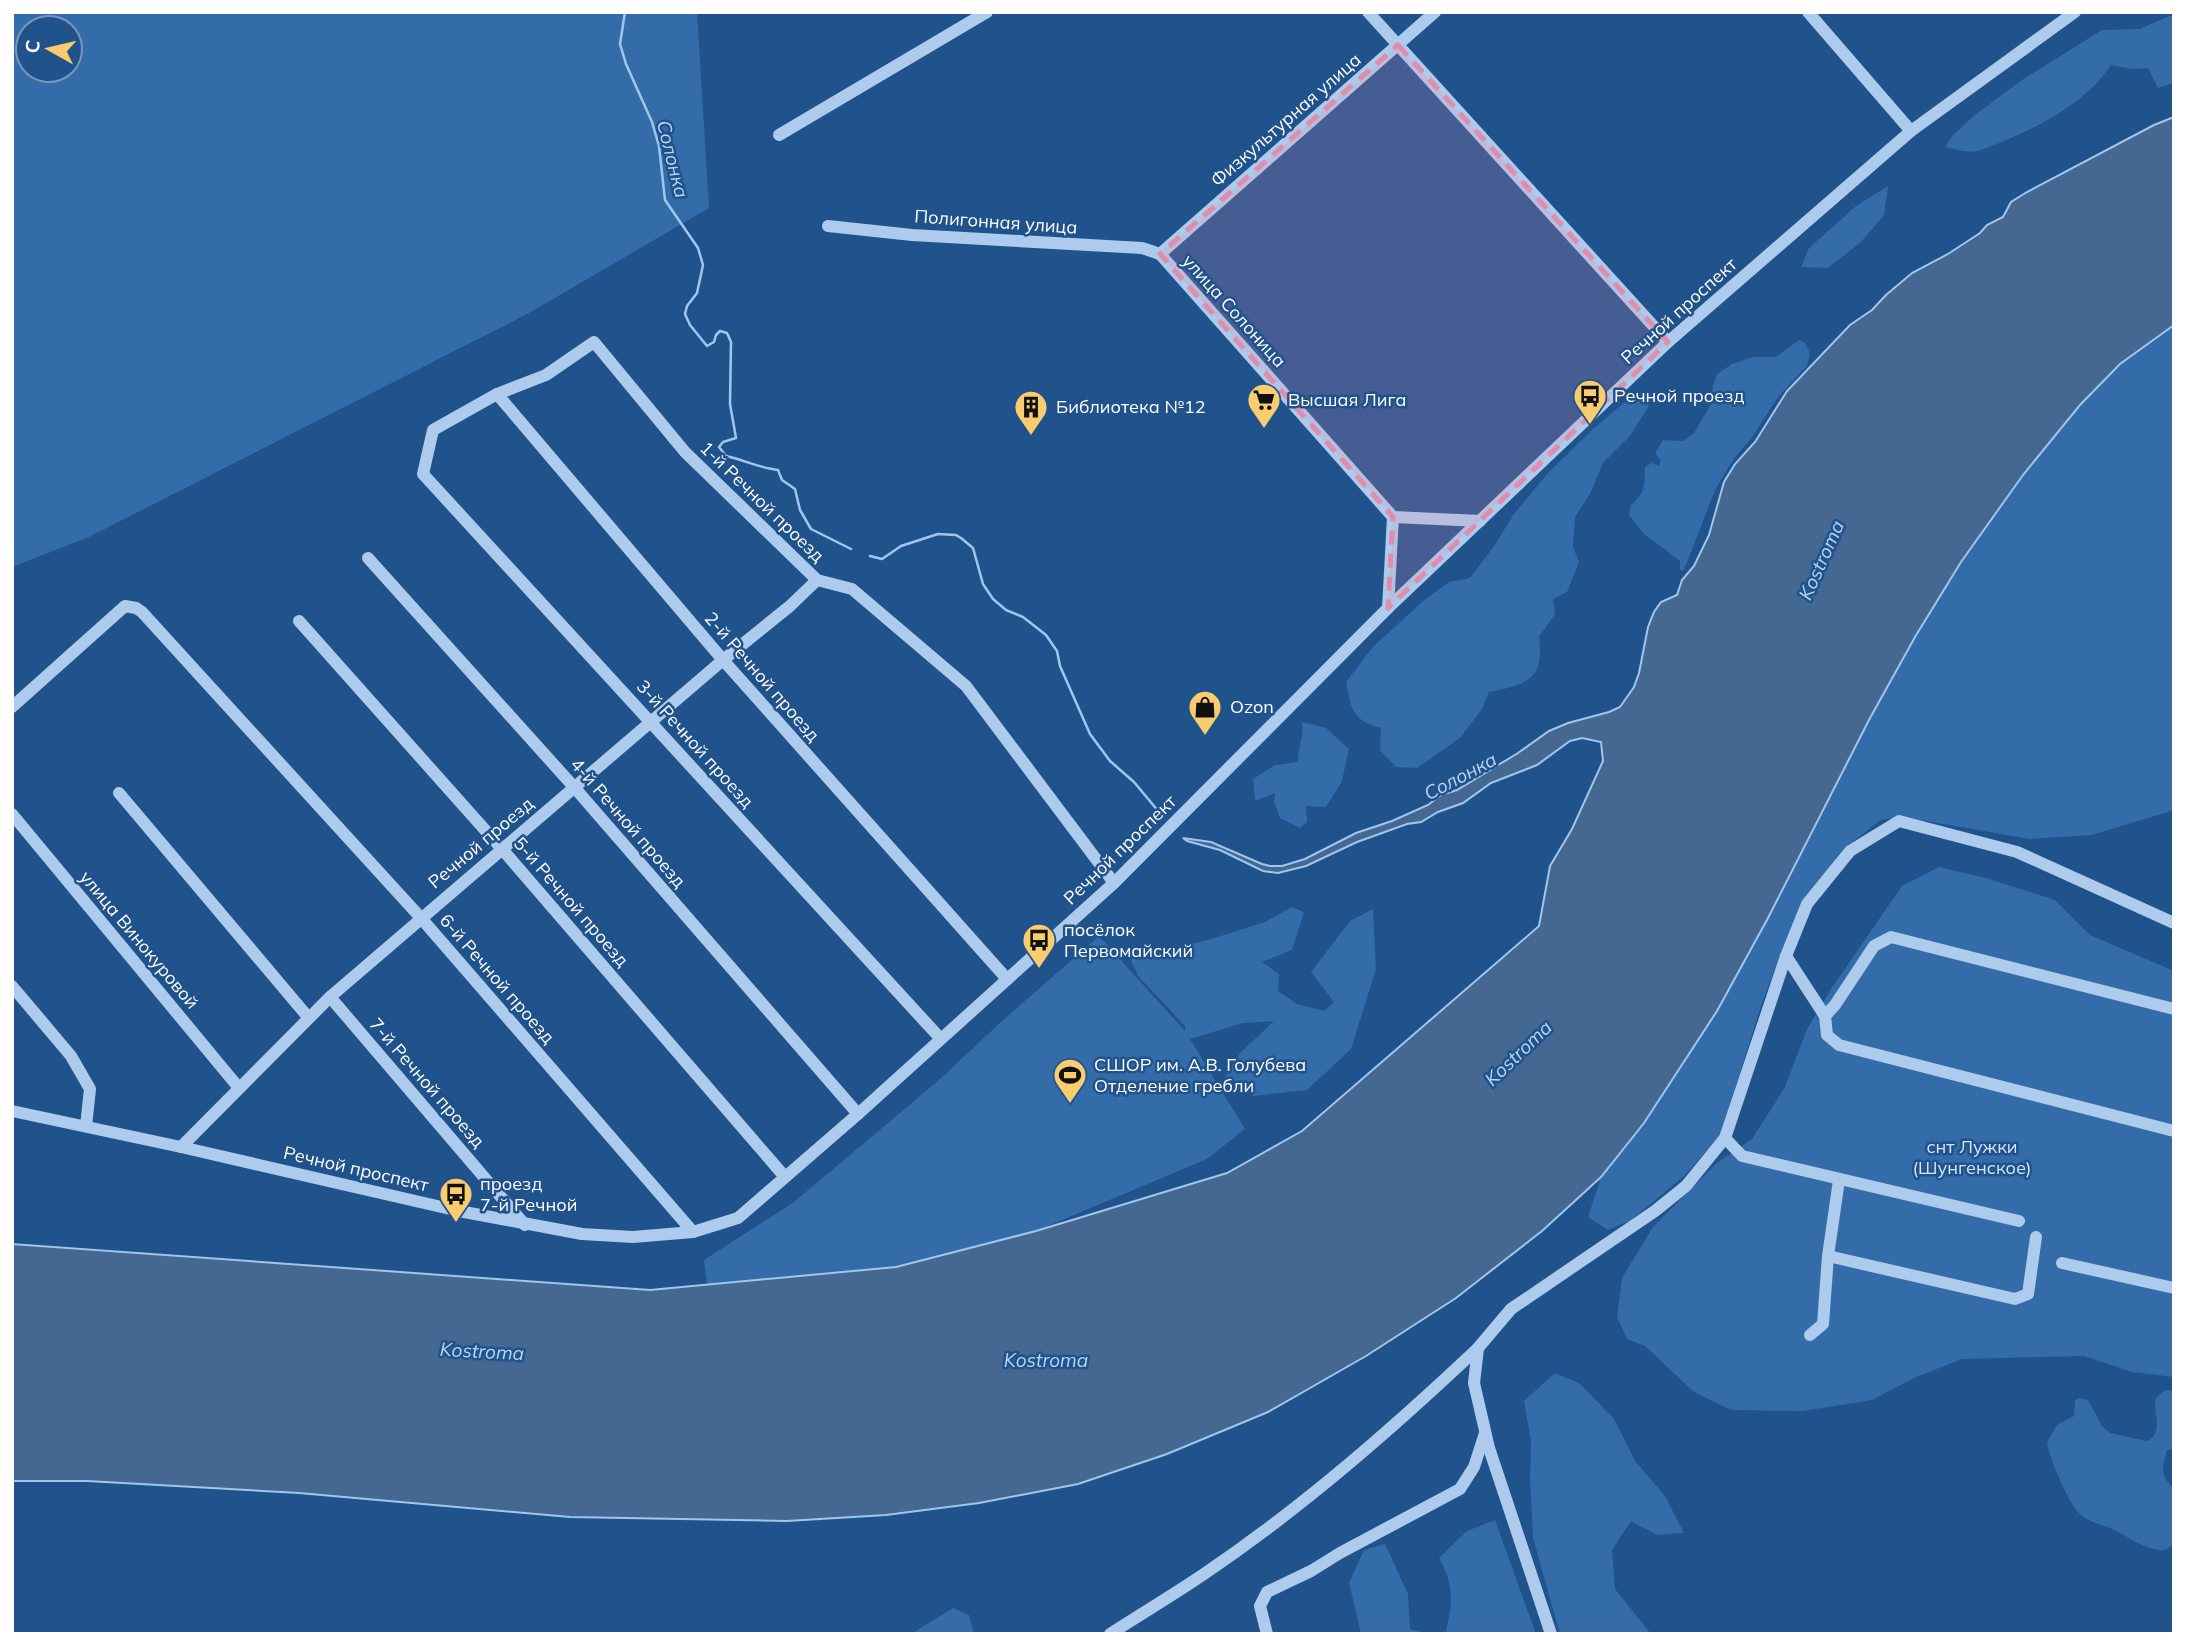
<svg xmlns="http://www.w3.org/2000/svg" width="2186" height="1646" viewBox="0 0 2186 1646" font-family="Mulish,sans-serif">
<style>
.green{fill:#336ca9;fill-rule:evenodd}
.water{fill:#446891;stroke:#a0c6ed;stroke-width:2}
.lines{fill:none;stroke-linecap:round;stroke-linejoin:round}
.stream{stroke:#a0c6ed;stroke-width:2.5}
.minor{stroke:#adcbec;stroke-width:12}
.marked{fill:#e08cad;fill-opacity:0.2;stroke:#e08cad;stroke-width:5;stroke-dasharray:14 9;stroke-linejoin:round}
.labels{text-anchor:middle;stroke-width:5;stroke-linejoin:round;paint-order:stroke}
.street-label{font-size:18px;fill:#fff;stroke:#20528c}
.poi-label{font-size:18px;fill:#fff;stroke:#20528c;text-anchor:start}
.park-label{font-size:18px;fill:#d2e5f9;stroke:#20528c}
.water-label{font-size:19px;font-style:italic;fill:#b9d5f3;stroke:#20528c}
</style>
<rect width="100%" height="100%" fill="#20528c"/>
<g class="green">
<path d="M 12,12 L 697,12 L 709,208 L 529,313 L 89,537 L 12,567 ZM 28,28 L 70,28 L 70,70 L 28,70 Z"/>
<path d="M 2169,16 L 2174,16 L 2174,83 L 2158,88 L 2148,68 L 2131,69 L 2111,65 C 2086,103 2039,127 1997,144 C 1991,146 1984,150 1977,151 C 1966,153 1955,149 1945,147 L 1953,135 L 1976,114 L 2022,80 L 2102,30 L 2140,29 Z"/>
<polygon points="1888,186 1884,215 1861,242 1828,268 1801,267 1809,248 1856,206"/>
<polygon points="2174,325 2174,810 2092,835 2030,839 1903,817 1881,820 1844,848 1804,902 1784,944 1761,1006 1720,1136 1683,1177 1631,1220 1608,1230 1588,1217 1601,1177 1644,1123 1717,1011 1768,918 1869,720 1915,637 1961,562 2023,475 2080,405 2120,364"/>
<path d="M 1799,340 L 1805,343 L 1810,353 L 1807,366 L 1778,397 L 1751,439 L 1735,457 L 1725,473 L 1715,490 L 1688,560 L 1683,571 L 1680,570 L 1680,561 L 1644,534 L 1629,515 L 1631,505 C 1646,493 1644,485 1645,467 L 1651,463 L 1660,466 L 1660,459 L 1655,453 L 1663,440 L 1683,441 L 1694,433 L 1711,404 L 1713,386 L 1717,374 L 1732,364 L 1753,357 L 1776,357 Z"/>
<path d="M 1646,394 L 1649,406 L 1629,437 L 1603,463 L 1591,492 L 1575,517 L 1573,547 L 1579,562 L 1567,592 L 1553,599 L 1555,614 L 1539,637 C 1545,681 1526,684 1489,692 L 1482,709 L 1460,738 L 1417,768 L 1396,767 L 1380,750 L 1381,728 C 1352,721 1351,708 1346,682 L 1372,648 L 1423,601 L 1449,582 L 1470,578 L 1494,546 L 1514,514 L 1548,473 L 1593,429 L 1632,396 Z"/>
<path d="M 1302,722 L 1326,728 L 1349,749 L 1342,781 L 1326,807 L 1306,806 L 1307,822 L 1300,828 L 1280,818 L 1274,802 L 1275,793 L 1255,801 L 1253,779 L 1275,765 L 1298,762 C 1298,747 1304,737 1302,722 Z"/>
<polygon points="1939,867 1986,878 2055,900 2090,935 2174,971 2174,1377 2132,1372 2084,1356 1962,1359 1914,1378 1872,1400 1803,1411 1731,1410 1694,1392 1645,1346 1627,1339 1617,1317 1622,1278 1653,1227 1717,1163 1752,1139 1785,1087 1807,1029 1831,989 1902,886"/>
<polygon points="1292,907 1304,912 1292,950 1262,962 1279,974 1278,991 1297,1004 1324,1011 1334,1002 1311,972 1350,921 1373,909 1376,969 1351,1049 1307,1090 1253,1096 1225,1076 1240,1053 1274,1021 1243,1023 1190,1039 1245,1129 1207,1159 1036,1231 896,1267 707,1284 704,1260 794,1202 939,1080 1002,1021 1099,936 1185,1031 1185,1026 1138,976 1126,950 1160,951 1208,940 1265,922"/>
<polygon points="1555,1373 1579,1383 1614,1419 1635,1461 1665,1496 1684,1533 1657,1535 1631,1521 1612,1550 1615,1589 1651,1634 1560,1634 1533,1538 1530,1477 1531,1441 1524,1401"/>
<path d="M 2168,1390 L 2174,1391 L 2174,1449 L 2167,1450 C 2163,1468 2158,1474 2174,1488 L 2174,1544 C 2169,1548 2166,1551 2160,1550 C 2142,1548 2126,1535 2110,1528 C 2100,1524 2089,1522 2081,1515 C 2069,1505 2049,1458 2047,1442 L 2057,1425 L 2074,1416 L 2075,1401 L 2078,1398 L 2088,1400 L 2102,1426 L 2110,1433 L 2147,1441 C 2165,1431 2152,1414 2156,1398 L 2164,1391 Z"/>
<path d="M 1495,1520 L 1536,1634 L 1435,1634 L 1446,1631 C 1453,1601 1454,1585 1439,1558 L 1467,1531 Z"/>
<polygon points="1385,1544 1408,1594 1410,1629 1427,1634 1361,1634 1349,1583 1364,1550"/>
<polygon points="953,1608 969,1615 974,1634 911,1634"/>
</g>
<polygon class="water" points="2174,117 2174,325 2120,364 2080,405 2023,475 1961,562 1915,637 1869,720 1768,918 1717,1011 1644,1123 1601,1177 1542,1231 1456,1298 1366,1356 1268,1412 1167,1454 1078,1484 979,1503 886,1515 787,1521 570,1517 299,1493 87,1481 12,1481 12,1244 650,1290 896,1267 1036,1231 1227,1173 1302,1131 1539,926 1550,866 1572,829 1603,761 1601,742 1582,738 1570,741 1537,765 1491,783 1463,803 1438,812 1421,822 1407,824 1357,842 1306,866 1278,873 1263,871 1220,850 1187,841 1183,838 1211,842 1262,864 1270,866 1282,866 1305,859 1356,833 1392,821 1428,805 1441,795 1457,790 1518,753 1549,731 1568,723 1609,712 1620,707 1634,687 1639,673 1648,627 1654,612 1661,602 1677,595 1682,580 1694,566 1709,535 1724,482 1735,464 1755,442 1787,391 1850,325 1872,310 1886,295 1912,273 1948,254 1980,233 1987,225 2003,217 2011,202 2027,192 2154,125"/>
<g class="lines">
<g class="stream">
<path d="M 625,12 L 620,44 L 626,64 L 652,122 L 659,146 L 665,200 L 698,248 L 703,265 L 697,293 L 687,306 L 685,314 L 690,325 L 707,346 L 714,342 L 716,335 L 720,331 L 727,333 L 731,342 L 730,404 L 736,438 L 723,442 L 719,447 L 726,456 C 744,460 759,468 778,470 L 782,480 L 795,489 L 800,510 L 811,529 L 851,549"/>
<polyline points="870,556 882,559 901,546 938,534 956,535 961,538 973,548 983,584 993,599 1006,610 1023,617 1046,635 1057,651 1060,666 1090,734 1110,761 1134,782 1159,812"/>
</g>
<g class="minor">
<polyline points="1368,12 1668,342"/>
<polyline points="1808,12 1911,131"/>
<polyline points="779,135 987,12"/>
<polyline points="828,226 912,235 1142,248 1160,254"/>
<polyline points="1160,254 1435,12"/>
<polyline points="1160,254 1393,517"/>
<polyline points="497,394 723,660 1007,979"/>
<polyline points="1393,517 1480,521"/>
<polyline points="368,558 574,787 858,1114"/>
<polyline points="1388,608 1393,517"/>
<polyline points="299,621 502,849 785,1177"/>
<polyline points="12,707 125,606 136,608 142,612 421,918 693,1232"/>
<polyline points="119,793 308,1017"/>
<polyline points="12,814 239,1088"/>
<polyline points="1786,956 1825,1016 1827,1035 1839,1045 2174,1131"/>
<polyline points="12,986 71,1056 90,1089 86,1126"/>
<polyline points="330,997 525,1225"/>
<polyline points="1825,1016 1835,1005 1874,946 1891,937 2174,1009"/>
<polyline points="940,1038 423,474 433,430 497,394 546,375 594,342 685,452 817,580 852,589 966,686 1114,883"/>
<polyline points="12,1111 181,1147 459,1211 582,1234 633,1237 693,1232 738,1218 858,1114 1114,883 1388,608 1668,342 1911,131 2075,12"/>
<polyline points="1725,1138 1742,1156 2019,1221"/>
<polyline points="181,1147 330,997 723,660 790,606 817,580"/>
<polyline points="1839,1180 1828,1256 2015,1299 2028,1294 2036,1237"/>
<polyline points="2062,1263 2174,1288"/>
<polyline points="1810,1335 1823,1324 1828,1256"/>
<path d="M 1110,1634 C 1141,1614 1173,1595 1204,1574 C 1303,1507 1392,1429 1478,1348"/>
<polyline points="1267,1634 1260,1606 1267,1592 1311,1571 1340,1553 1460,1489 1474,1467 1485,1433"/>
<polyline points="1551,1634 1489,1448 1474,1383 1478,1348 1511,1309 1655,1211 1686,1186 1725,1138 1786,956 1807,904 1850,851 1899,821 2017,852 2174,923"/>
</g>
</g>
<path class="marked" d="M 1398,45 L 1668,342 L 1388,608 L 1393,517 L 1160,254 Z"/>
<defs>
<symbol id="bus-pin" viewBox="-11 -11 22 30"><path d="M0 17L-7.5 6A9.5 9.5 0 1 1 7.5 6Z" fill="#f9cd6d" stroke="#20528c"/><path d="M-5-6H5V4H4V6H2V4H-2V6H-4V4H-5ZM-3.5-4V0h7V-4ZM-3.5 1.2v1.5H-2V1.2ZM2 1.2v1.5H3.5V1.2Z" fill="#111"/></symbol>
<symbol id="supermarket-pin" viewBox="-11 -11 22 30"><path d="M0 17L-7.5 6A9.5 9.5 0 1 1 7.5 6Z" fill="#f9cd6d" stroke="#20528c"/><path d="M-6-5.5h2.5l.6 2H6L4.5 2H-2.5L-4.4-4H-6ZM-1.5 3.2a1.3 1.3 0 1 0 .1 0ZM3 3.2a1.3 1.3 0 1 0 .1 0Z" fill="#111"/></symbol>
<symbol id="building-pin" viewBox="-11 -11 22 30"><path d="M0 17L-7.5 6A9.5 9.5 0 1 1 7.5 6Z" fill="#f9cd6d" stroke="#20528c"/><path d="M-4-6H4V6H1V3H-1V6H-4ZM-2.5-4.3h1.7v1.8h-1.7ZM.8-4.3h1.7v1.8H.8ZM-2.5-1h1.7V.8h-1.7ZM.8-1h1.7V.8H.8Z" fill="#111"/></symbol>
<symbol id="shop-pin" viewBox="-11 -11 22 30"><path d="M0 17L-7.5 6A9.5 9.5 0 1 1 7.5 6Z" fill="#f9cd6d" stroke="#20528c"/><path d="M-5-2.5h2.3a2.7 3.5 0 0 1 5.4 0H5L5.5 6h-11ZM-1.5-2.5h3a1.5 2.3 0 0 0-3 0Z" fill="#111"/></symbol>
<symbol id="stadium-pin" viewBox="-11 -11 22 30"><path d="M0 17L-7.5 6A9.5 9.5 0 1 1 7.5 6Z" fill="#f9cd6d" stroke="#20528c"/><path d="M0-5a6.5 5 0 1 0 0 10a6.5 5 0 1 0 0-10ZM-3.5-1.8h7v3.6h-7Z" fill="#111"/></symbol>
</defs>
<g fill-rule="evenodd">
<use href="#bus-pin" x="1571" y="377" width="38" height="52"/>
<use href="#supermarket-pin" x="1245" y="381" width="38" height="52"/>
<use href="#building-pin" x="1012" y="388" width="38" height="52"/>
<use href="#shop-pin" x="1186" y="688" width="38" height="52"/>
<use href="#bus-pin" x="1020" y="921" width="38" height="52"/>
<use href="#stadium-pin" x="1051" y="1056" width="38" height="52"/>
<use href="#bus-pin" x="437" y="1175" width="38" height="52"/>
</g>
<g class="labels">
<g class="street-label">
<text transform="translate(1286 120) rotate(-41)" y="6">Физкультурная улица</text>
<text transform="translate(996 222) rotate(4)" y="6">Полигонная улица</text>
<text transform="translate(1234 311) rotate(48)" y="6">улица Солоница</text>
<text transform="translate(1679 311) rotate(-42)" y="6">Речной проспект</text>
<text transform="translate(762 502) rotate(44)" y="6">1-й Речной проезд</text>
<text transform="translate(762 677) rotate(49)" y="6">2-й Речной проезд</text>
<text transform="translate(695 744) rotate(48)" y="6">3-й Речной проезд</text>
<text transform="translate(628 823) rotate(49)" y="6">4-й Речной проезд</text>
<text transform="translate(481 843) rotate(-40)" y="6">Речной проезд</text>
<text transform="translate(1120 850) rotate(-44)" y="6">Речной проспект</text>
<text transform="translate(571 902) rotate(49)" y="6">5-й Речной проезд</text>
<text transform="translate(139 940) rotate(50)" y="6">улица Винокуровой</text>
<text transform="translate(497 979) rotate(49)" y="6">6-й Речной проезд</text>
<text transform="translate(427 1083) rotate(49)" y="6">7-й Речной проезд</text>
<text transform="translate(356 1169) rotate(13)" y="6">Речной проспект</text>
</g>
<g class="poi-label">
<text x="1614" y="402">Речной проезд</text>
<text x="1288" y="406">Высшая Лига</text>
<text x="1056" y="413">Библиотека №12</text>
<text x="1230" y="713">Ozon</text>
<text x="1064" y="936">посёлок<tspan x="1064" dy="21">Первомайский</tspan></text>
<text x="1094" y="1071">СШОР им. А.В. Голубева<tspan x="1094" dy="21">Отделение гребли</tspan></text>
<text x="480" y="1190">проезд<tspan x="480" dy="21">7-й Речной</tspan></text>
</g>
<g class="park-label">
<text x="1972" y="1153">снт Лужки<tspan x="1972" dy="21">(Шунгенское)</tspan></text>
</g>
<g class="water-label">
<text transform="translate(673 159) rotate(76)" y="7">Солонка</text>
<text transform="translate(1821 560) rotate(-66)" y="7">Kostroma</text>
<text transform="translate(1460 776) rotate(-28)" y="7">Солонка</text>
<text transform="translate(1518 1053) rotate(-44)" y="7">Kostroma</text>
<text transform="translate(482 1351) rotate(3)" y="7">Kostroma</text>
<text x="1046" y="1367">Kostroma</text>
</g>
</g>
<rect width="2186" height="1646" fill="none" stroke="#ffffff" stroke-width="28"/>
<g transform="translate(49 49) rotate(278)"><circle r="33" fill="#20528c" stroke="#7997ba" stroke-width="2"/>
<path d="M0-5L12 26L0 18L-12 26Z" fill="#f9cd6d"/>
<text y="-10" font-size="19" font-weight="bold" text-anchor="middle" fill="#ffffff">С</text>
</g>
</svg>
